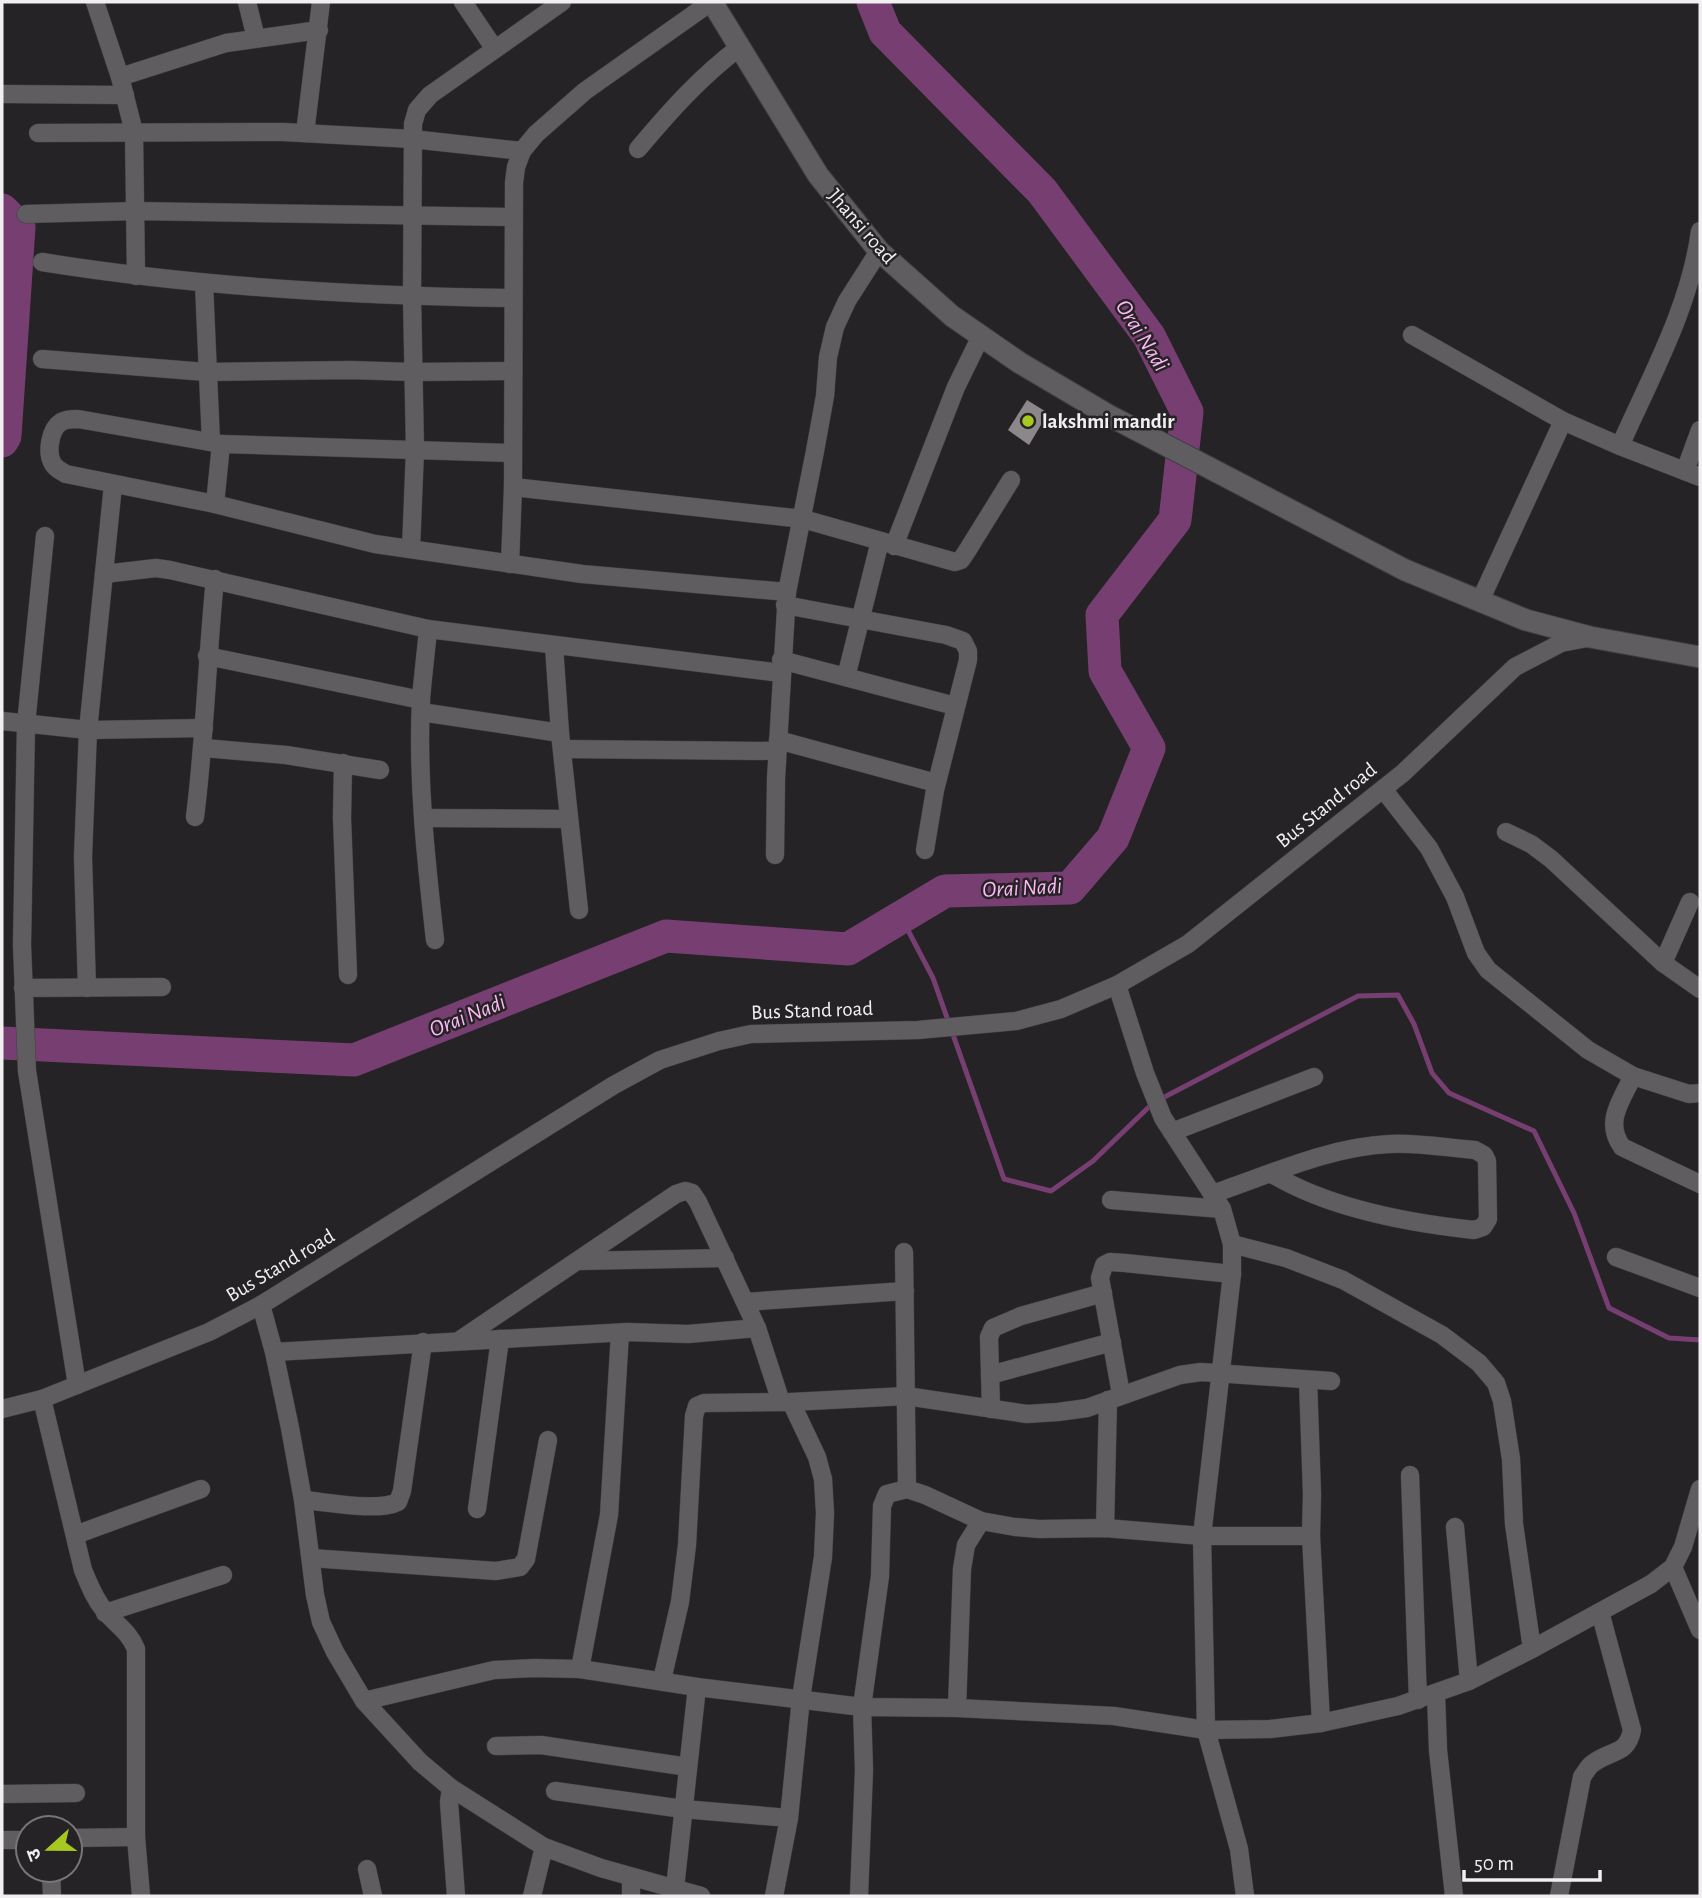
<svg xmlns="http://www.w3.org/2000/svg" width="1702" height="1898" viewBox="0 0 1702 1898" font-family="'Alegreya Sans','Noto Sans Devanagari',sans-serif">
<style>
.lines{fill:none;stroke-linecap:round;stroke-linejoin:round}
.stream{stroke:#773f71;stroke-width:5}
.river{stroke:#773f71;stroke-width:33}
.building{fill:#8b878a}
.street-casing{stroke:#413f41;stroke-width:19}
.secondary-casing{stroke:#413f41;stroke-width:23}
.street{stroke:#605d60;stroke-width:18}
.secondary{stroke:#605d60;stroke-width:21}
.poi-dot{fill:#a6c821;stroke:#262326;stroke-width:2.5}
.labels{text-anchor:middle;stroke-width:5;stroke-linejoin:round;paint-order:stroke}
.street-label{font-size:21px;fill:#f1eff1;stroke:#262326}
.poi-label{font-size:21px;font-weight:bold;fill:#f1eff1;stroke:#262326;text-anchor:start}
.water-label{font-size:23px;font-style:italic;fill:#fcb9f3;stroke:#262326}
</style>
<rect width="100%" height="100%" fill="#262326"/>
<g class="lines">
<polyline class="stream" points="901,917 933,978 1004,1179 1051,1191 1093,1161 1153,1103 1358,996 1398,995 1414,1024 1432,1073 1449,1093 1534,1131 1574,1213 1609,1308 1669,1338 1700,1340"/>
<g class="river">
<polyline points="2,210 19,227 5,436 2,441"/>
<polyline points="2,1043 354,1060 666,936 848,949 945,891 1070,888 1113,838 1149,748 1105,671 1102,615 1175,520 1187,412 1149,336 1042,191 885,32 873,2"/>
</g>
</g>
<polygon class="building" points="1027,400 1048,413 1029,445 1008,430"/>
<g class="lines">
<defs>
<g id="street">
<polyline points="95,2 120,77 134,132 136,276"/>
<polyline points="247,2 256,38"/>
<polyline points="463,2 494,48"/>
<polyline points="120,77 226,43 319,30"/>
<polyline points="2,94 125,95"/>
<polyline points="38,133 283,132 412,139 522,151"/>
<polyline points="305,133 321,2"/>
<path d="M 638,149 C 670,111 700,77 740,47"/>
<polyline points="26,214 136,211 513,217"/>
<path d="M 42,262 C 198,287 355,296 513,298"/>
<polyline points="204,284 211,442"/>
<polyline points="1412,335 1563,421 1620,446 1700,477"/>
<polyline points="42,359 206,372 351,370 413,372 513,371"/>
<path d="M 1620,446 C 1651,376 1690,307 1700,231"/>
<path d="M 513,453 L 221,444 L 78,419 C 73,419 66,419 61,422 C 50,429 46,453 53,464 C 56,469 61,471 66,474 L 215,504 L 375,544 L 582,574 L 787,592"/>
<polyline points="1685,471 1700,430"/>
<polyline points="513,487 803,519 955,562 961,560 967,551 1011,480"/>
<polyline points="215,504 221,444"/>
<polyline points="45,536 26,724 22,945 27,1071 77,1385"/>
<polyline points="894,546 956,387 981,336"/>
<polyline points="411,549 415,450 412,297 413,124 417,110 430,95 562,2"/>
<polyline points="510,564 513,487 514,183 516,167 522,151 536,134 585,91 711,2"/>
<polyline points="104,574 156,568 170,570 428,629 781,673"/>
<polyline points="1480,601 1563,421"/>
<polyline points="785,605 946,635 963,641 968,651 968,660 935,790 925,850"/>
<path d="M 428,629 C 426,652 423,675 421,699 C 417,779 426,860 435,940"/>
<polyline points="554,646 560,733 579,910"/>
<polyline points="207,656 421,700"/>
<polyline points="781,660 955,706"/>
<polyline points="846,677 880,541"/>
<polyline points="421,712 560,733"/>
<polyline points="2,721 88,730 204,728"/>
<polyline points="778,740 936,783"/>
<polyline points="204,748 286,755 380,770"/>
<polyline points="562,749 777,751"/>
<polyline points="343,763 342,818 348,975"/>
<polyline points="1383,789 1429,848 1455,897 1476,953 1488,970 1588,1050 1633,1076 1689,1094 1700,1093"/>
<path d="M 195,817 C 205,738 207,658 215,579"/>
<polyline points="424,818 569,819"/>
<polyline points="1506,832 1531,844 1551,859 1663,963 1700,989"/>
<polyline points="775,855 776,779 787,592 815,451 825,396 828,357 835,327 847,301 879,251"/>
<polyline points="1663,963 1690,902"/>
<polyline points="1117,985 1145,1073 1163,1118 1222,1209 1232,1244 1232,1274 1202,1536 1206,1730 1239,1849 1245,1896"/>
<polyline points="23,988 162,987"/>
<polyline points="87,988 83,857 88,730 113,485"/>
<path d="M 1633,1076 C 1621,1101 1604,1122 1622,1147 L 1700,1184"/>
<polyline points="1172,1132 1314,1077"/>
<path d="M 1212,1194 C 1269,1175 1328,1147 1389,1144 C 1417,1142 1447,1148 1475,1150 L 1484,1155 L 1487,1161 L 1488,1219 L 1483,1227 L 1474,1230 C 1408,1223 1330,1209 1272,1174"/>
<polyline points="1111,1200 1222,1209"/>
<polyline points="1232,1244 1286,1258 1343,1280 1442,1335 1479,1363 1496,1383 1502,1401 1511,1459 1514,1524 1532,1649"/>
<polyline points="904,1252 907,1489"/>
<polyline points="1616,1257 1700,1288"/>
<polyline points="578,1261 725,1258"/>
<polyline points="745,1302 905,1291"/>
<polyline points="261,1305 274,1352 290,1428 303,1500 315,1595 321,1622 335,1652 364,1701 420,1762 451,1788 544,1847 601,1868 701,1896"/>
<polyline points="460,1340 676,1194 685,1191 692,1193 698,1202 757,1328 781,1402"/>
<polyline points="274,1352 627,1332 688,1334 757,1328"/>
<polyline points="990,1375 1112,1342"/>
<polyline points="1308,1380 1312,1494 1311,1536 1321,1723"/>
<polyline points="1121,1394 1100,1278 1104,1265 1110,1262 1125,1263 1232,1274"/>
<path d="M 42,1399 L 83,1570 C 89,1584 94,1598 104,1610 C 115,1624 129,1631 136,1649 L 136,1837 L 141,1896"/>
<polyline points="2,1409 42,1399 209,1332 261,1305 614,1085 660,1060 719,1041 751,1034 918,1030 1016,1021 1061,1009 1117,985 1188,944 1403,773 1515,667 1561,643 1587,638"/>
<polyline points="991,1409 989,1337 993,1328 1021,1316 1103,1293"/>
<polyline points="1410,1475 1418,1700"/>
<path d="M 303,1500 C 328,1502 377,1512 398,1502 L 402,1491 L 423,1342"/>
<polyline points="477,1509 500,1339"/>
<polyline points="1455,1527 1469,1681"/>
<polyline points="1105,1528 1108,1400"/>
<polyline points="75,1535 201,1489"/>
<polyline points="311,1558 496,1571 520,1567 526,1559 548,1440"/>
<polyline points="1673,1567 1700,1630"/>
<polyline points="105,1613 223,1575"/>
<polyline points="580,1669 609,1515 620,1333"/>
<polyline points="662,1680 680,1602 687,1545 694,1416 697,1406 704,1403 791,1402 906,1396 1027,1414 1058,1412 1087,1408 1180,1375 1201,1372 1331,1381"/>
<polyline points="1436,1694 1438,1750 1454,1896"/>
<polyline points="364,1701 494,1670 535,1668 580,1669 697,1687 862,1707 957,1708 1114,1716 1206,1730 1270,1729 1321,1723 1398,1706 1469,1681 1532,1649 1651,1584 1673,1567 1683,1547 1700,1489"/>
<polyline points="957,1708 962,1569 966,1545 981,1521"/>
<polyline points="496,1746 541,1745 688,1767"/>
<polyline points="451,1788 449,1802 456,1896"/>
<polyline points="555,1791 683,1809 789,1818"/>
<polyline points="2,1794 76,1793"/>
<polyline points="70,1838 136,1837"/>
<polyline points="2,1840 28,1840"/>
<polyline points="367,1869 373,1896"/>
<polyline points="51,1870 52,1896"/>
<polyline points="631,1877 631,1896"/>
<polyline points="675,1888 697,1687"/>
<polyline points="532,1896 544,1847"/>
<polyline points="774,1896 789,1818 801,1698 823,1557 825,1513 823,1479 817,1457 791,1402"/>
<polyline points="859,1896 864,1770 862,1707 880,1576 882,1506 887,1494 907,1489 925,1495 981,1521 1015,1527 1039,1529 1105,1528 1202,1536 1311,1536"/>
<path d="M 1559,1896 L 1582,1777 C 1585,1773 1588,1767 1592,1764 C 1611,1749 1627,1756 1632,1730 L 1600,1612"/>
</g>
<polyline id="secondary" points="712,2 818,175 879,251 952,316 1020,363 1108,415 1405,570 1526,620 1590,637 1700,657"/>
</defs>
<use href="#street" class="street-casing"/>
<use href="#secondary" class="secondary-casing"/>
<use href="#street" class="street"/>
<use href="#secondary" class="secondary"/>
</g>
<circle class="poi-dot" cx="1028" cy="421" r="7"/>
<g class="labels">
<g class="street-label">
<text transform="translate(862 226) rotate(49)" y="7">Jhansi road</text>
<text transform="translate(1326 805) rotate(-39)" y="7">Bus Stand road</text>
<text transform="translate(812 1010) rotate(-2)" y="7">Bus Stand road</text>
<text transform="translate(280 1265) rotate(-31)" y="7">Bus Stand road</text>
</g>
<g class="poi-label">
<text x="1042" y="428">lakshmi mandir</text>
</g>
<g class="water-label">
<text transform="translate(1143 335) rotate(58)" y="8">Orai Nadi</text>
<text transform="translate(1022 887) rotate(-3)" y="8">Orai Nadi</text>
<text transform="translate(467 1015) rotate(-22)" y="8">Orai Nadi</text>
</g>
</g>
<rect width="1702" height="1898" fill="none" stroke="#f1eff1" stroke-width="7"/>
<g transform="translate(49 1849) rotate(249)"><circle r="33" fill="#262326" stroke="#777577" stroke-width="2"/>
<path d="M0-5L12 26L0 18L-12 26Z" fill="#a6c821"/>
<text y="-10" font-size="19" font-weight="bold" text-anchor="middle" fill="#f1eff1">उ</text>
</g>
<path d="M1464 1870v10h136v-10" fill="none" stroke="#f1eff1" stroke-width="3.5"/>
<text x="1474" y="1870" font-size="21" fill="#f1eff1" stroke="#262326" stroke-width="5" paint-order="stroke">50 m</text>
</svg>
